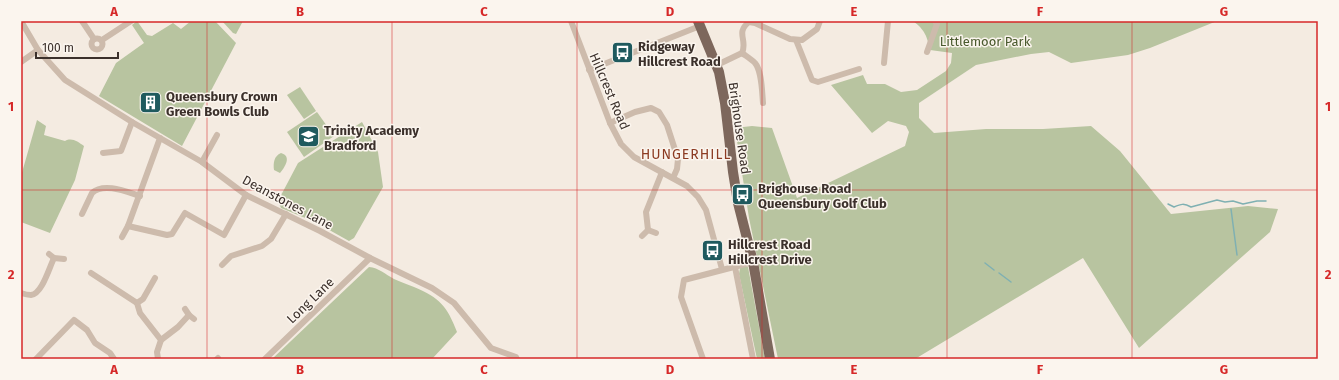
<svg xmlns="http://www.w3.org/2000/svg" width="1339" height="380" viewBox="0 0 1339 380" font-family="'Fira Sans',sans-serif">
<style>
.green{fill:#b8c4a0}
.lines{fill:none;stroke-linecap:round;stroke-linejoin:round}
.stream{stroke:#7fb0b2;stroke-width:1.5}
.street{stroke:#cdbbac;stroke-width:6}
.primary{stroke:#7d675c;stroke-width:10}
.grid{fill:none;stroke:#d62828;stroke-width:1;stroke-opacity:0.55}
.labels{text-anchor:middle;stroke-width:3;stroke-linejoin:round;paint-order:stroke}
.park-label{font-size:13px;fill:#4a5a2e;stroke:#fbf5ee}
.poi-label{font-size:13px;font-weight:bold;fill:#3b302b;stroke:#fbf5ee;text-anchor:start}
.street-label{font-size:13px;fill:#3b302b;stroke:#fbf5ee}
.neighbourhood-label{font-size:14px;letter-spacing:1px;fill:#8c3b22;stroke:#fbf5ee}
.neatline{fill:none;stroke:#d62828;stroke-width:1.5}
.grid-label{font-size:13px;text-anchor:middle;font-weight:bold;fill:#d62828}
</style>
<rect width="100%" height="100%" fill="#f4ebe1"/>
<g class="green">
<polygon points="137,21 147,35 152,36 173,23 181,29 191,21 215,21 236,43 182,146 99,96 116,63 144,43 132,25"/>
<polygon points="222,21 243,21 236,34 233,33"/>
<path d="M 913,21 L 1217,21 L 1150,48 L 1128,55 L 1071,63 L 1049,52 L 1031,54 L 976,65 L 919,103 L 919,118 L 934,133 L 986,129 L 1043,129 L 1091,126 L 1120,151 L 1171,214 L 1248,206 L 1278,209 L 1270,232 L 1139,348 L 1083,258 L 915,359 L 778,359 L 749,218 L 735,128 L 752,126 L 772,128 L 797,198 L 905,146 L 909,132 L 906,126 L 888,121 L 872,133 L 831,85 L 863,75 L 867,84 L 885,84 L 901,92 L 917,90 L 946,71 L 951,63 L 952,53 L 930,50 C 927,36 925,30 913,21 Z"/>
<polygon points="300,87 316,111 304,119 287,95"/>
<polygon points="317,112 334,136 304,157 287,132"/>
<path d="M 37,120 L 46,126 L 44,135 L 65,141 C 72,137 78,142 84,146 L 75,180 L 50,233 L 21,222 L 21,176 Z"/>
<polygon points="362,122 378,152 383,187 354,238 349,241 315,222 281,208 278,201 298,163"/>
<path d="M 281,153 C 292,156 285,167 280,173 L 274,170 C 273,163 274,156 281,153 Z"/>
<polygon points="745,266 748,267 765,359 757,359 739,274 740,268"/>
<path d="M 369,267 C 379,268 385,274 394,279 C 400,282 407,284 414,287 C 440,298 447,306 457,332 L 432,359 L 272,359 Z"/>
</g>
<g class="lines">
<g class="stream">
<path d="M 1168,204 L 1174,207 C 1181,204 1184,203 1191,207 L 1217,200 L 1225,202 L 1233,201 L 1243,204 L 1257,201 L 1266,201"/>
<polyline points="1231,209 1237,255"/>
<polyline points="985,263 994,270"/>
<polyline points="999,273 1011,282"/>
</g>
<g class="street">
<polyline points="21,21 38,50 65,80 132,122 202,162 246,195 320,231 370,258 432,288 454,303 491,348 516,357 517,359"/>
<polyline points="82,21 94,39"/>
<polyline points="571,21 610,123 621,144 634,157 687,186 698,197 706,210 722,269"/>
<circle cx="97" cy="44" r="5.5"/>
<polyline points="102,40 131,21"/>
<polyline points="796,40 812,80 818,82 859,69"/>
<polyline points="927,52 937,24 935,21"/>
<path d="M 742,53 C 746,56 751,59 755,63 C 762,71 762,92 763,103"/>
<polyline points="21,62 38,50"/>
<polyline points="884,63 888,21"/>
<path d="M 717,65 L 742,53 C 748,40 735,33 749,22 L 755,23 L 790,39 L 802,40 L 817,29 L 820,21"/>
<polyline points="589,70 700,26"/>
<polyline points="610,123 635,112 651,108 659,112 667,125 678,159 677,169 673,178"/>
<polyline points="103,153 121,151 132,122"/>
<polyline points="202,162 217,135"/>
<path d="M 82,214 L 92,193 C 104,182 127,192 140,196"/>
<polyline points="128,226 167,235 172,234 185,213 224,235 246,195"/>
<polyline points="648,230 656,233"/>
<polyline points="642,236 648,230 646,212 662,172"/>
<polyline points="122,237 128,226 160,138"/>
<polyline points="49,254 54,258 64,259"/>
<polyline points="222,265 231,256 262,246 271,239 286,214"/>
<polyline points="735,267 753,359"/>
<polyline points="91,273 137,303 140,313 161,340 157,352 158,359"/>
<path d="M 21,293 C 24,294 28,295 31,295 C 42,294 49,268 54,258"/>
<polyline points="137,303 143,299 155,278"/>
<polyline points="185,309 189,315 194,319"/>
<polyline points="161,340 178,327 189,315"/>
<polyline points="36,359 74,320 87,330 95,343 110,353 114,359"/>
<polyline points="217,359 218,358"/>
<polyline points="265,359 370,258"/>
<polyline points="703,359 681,297 684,280 753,262"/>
</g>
<polyline class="primary" points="698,21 719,72 725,103 733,172 738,203 753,262 770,359"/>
</g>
<path class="grid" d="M 207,21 L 207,359M 392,21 L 392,359M 577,21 L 577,359M 762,21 L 762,359M 947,21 L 947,359M 1132,21 L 1132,359M 21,190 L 1318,190"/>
<defs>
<symbol id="bus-square" viewBox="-11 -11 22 22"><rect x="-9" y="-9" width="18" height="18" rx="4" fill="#1f5a5e" stroke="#fbf5ee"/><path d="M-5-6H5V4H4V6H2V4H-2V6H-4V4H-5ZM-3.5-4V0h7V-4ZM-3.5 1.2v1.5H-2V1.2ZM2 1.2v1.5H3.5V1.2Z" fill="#fff"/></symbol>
<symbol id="building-square" viewBox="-11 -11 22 22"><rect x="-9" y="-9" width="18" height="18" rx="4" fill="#1f5a5e" stroke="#fbf5ee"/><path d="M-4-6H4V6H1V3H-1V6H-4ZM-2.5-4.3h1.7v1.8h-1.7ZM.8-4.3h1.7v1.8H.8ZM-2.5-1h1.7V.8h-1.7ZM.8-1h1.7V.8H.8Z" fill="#fff"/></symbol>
<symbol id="school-square" viewBox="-11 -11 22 22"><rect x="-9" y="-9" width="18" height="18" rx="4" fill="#1f5a5e" stroke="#fbf5ee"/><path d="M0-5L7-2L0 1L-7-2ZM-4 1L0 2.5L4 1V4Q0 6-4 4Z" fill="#fff"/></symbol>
</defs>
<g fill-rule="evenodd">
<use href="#bus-square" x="610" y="40" width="25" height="25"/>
<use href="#building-square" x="138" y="90" width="25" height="25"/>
<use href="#school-square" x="296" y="124" width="25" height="25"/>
<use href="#bus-square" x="730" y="182" width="25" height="25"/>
<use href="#bus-square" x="700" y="238" width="25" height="25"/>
</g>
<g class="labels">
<g class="park-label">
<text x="985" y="46">Littlemoor Park</text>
</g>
<g class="poi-label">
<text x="638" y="51">Ridgeway<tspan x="638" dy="15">Hillcrest Road</tspan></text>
<text x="166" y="101">Queensbury Crown<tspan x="166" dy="15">Green Bowls Club</tspan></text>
<text x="324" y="135">Trinity Academy<tspan x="324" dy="15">Bradford</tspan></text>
<text x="758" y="193">Brighouse Road<tspan x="758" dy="15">Queensbury Golf Club</tspan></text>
<text x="728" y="249">Hillcrest Road<tspan x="728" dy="15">Hillcrest Drive</tspan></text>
</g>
<g class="street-label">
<text transform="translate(610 91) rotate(67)" y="5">Hillcrest Road</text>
<text transform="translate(740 128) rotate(82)" y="5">Brighouse Road</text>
<text transform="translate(288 202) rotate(28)" y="5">Deanstones Lane</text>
<text transform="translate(310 300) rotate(-44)" y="5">Long Lane</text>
</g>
<g class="neighbourhood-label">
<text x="686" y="159">HUNGERHILL</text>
</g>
</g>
<rect width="1339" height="380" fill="none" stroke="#fbf5ee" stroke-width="44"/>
<path d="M36 52v6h82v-6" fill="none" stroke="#3b302b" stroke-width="2"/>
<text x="42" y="52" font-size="12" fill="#3b302b" stroke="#fbf5ee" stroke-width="3" paint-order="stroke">100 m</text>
<rect x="22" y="22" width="1295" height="336" class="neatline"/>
<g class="grid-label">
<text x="114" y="16">A</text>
<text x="300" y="16">B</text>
<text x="484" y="16">C</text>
<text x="670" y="16">D</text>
<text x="854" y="16">E</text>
<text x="1040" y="16">F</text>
<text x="1224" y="16">G</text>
<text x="11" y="111">1</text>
<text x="1328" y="111">1</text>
<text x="11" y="279">2</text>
<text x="1328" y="279">2</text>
<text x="114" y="374">A</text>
<text x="300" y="374">B</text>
<text x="484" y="374">C</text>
<text x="670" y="374">D</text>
<text x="854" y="374">E</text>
<text x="1040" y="374">F</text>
<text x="1224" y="374">G</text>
</g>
</svg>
